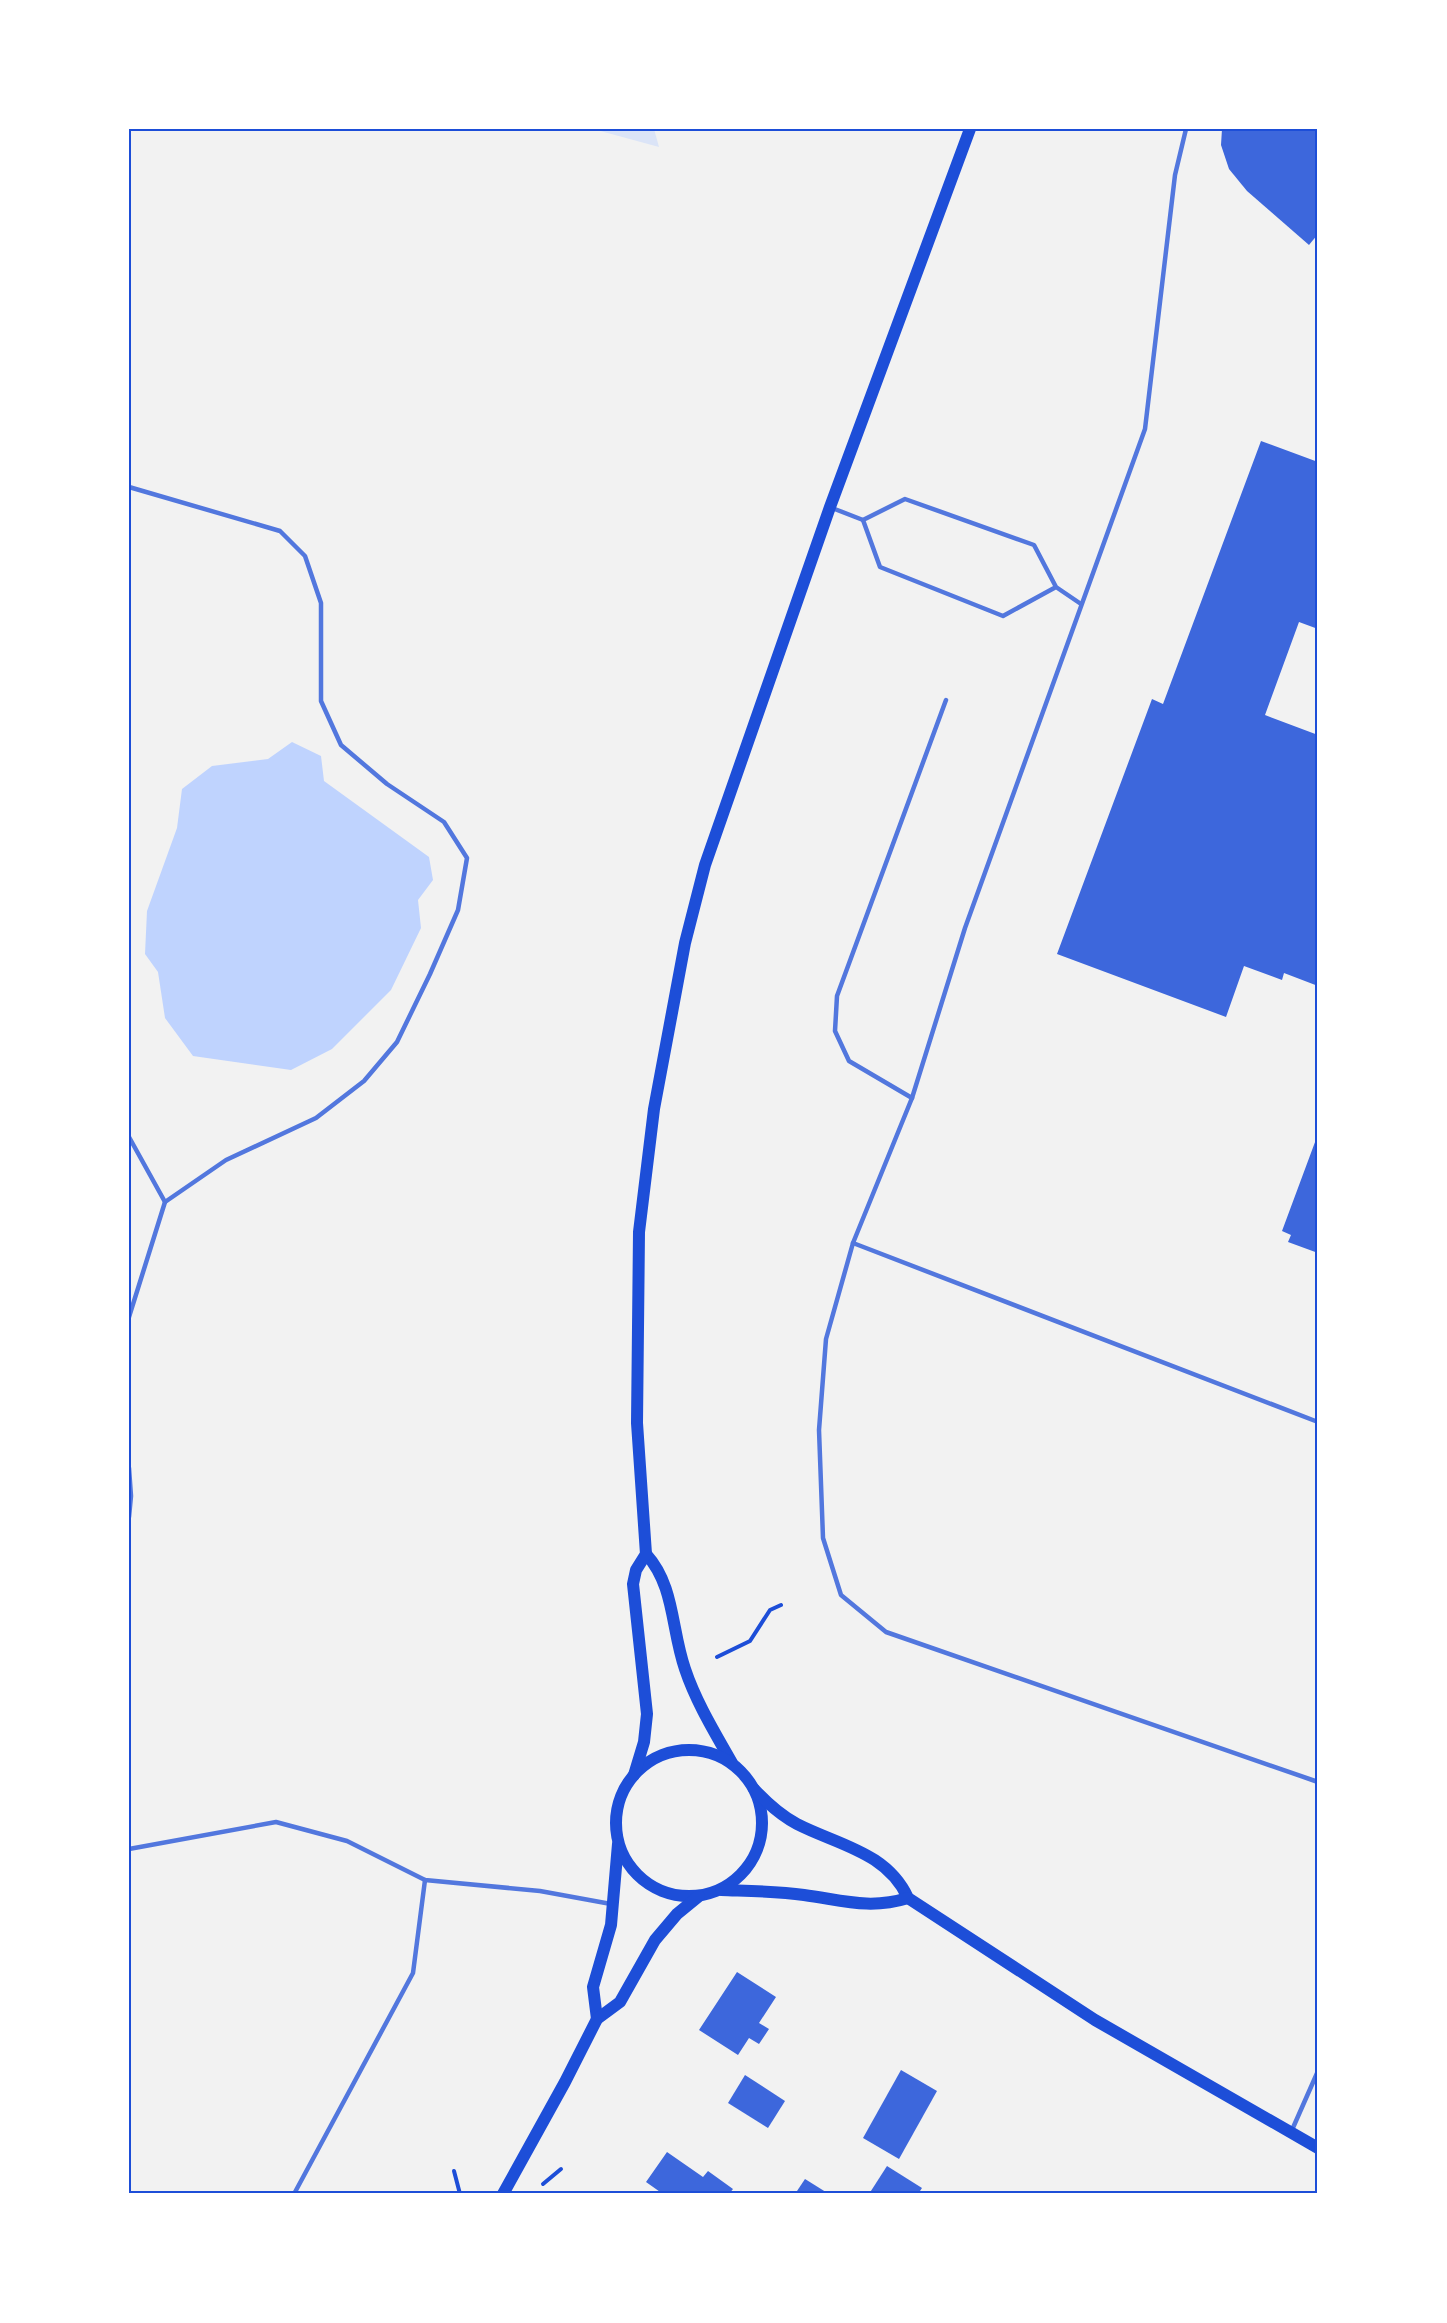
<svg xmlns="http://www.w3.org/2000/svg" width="1447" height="2323" viewBox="0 0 1447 2323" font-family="Figtree,sans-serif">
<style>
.green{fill:#dbe4f7}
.water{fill:#bfd3fe}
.building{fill:#3d67dc}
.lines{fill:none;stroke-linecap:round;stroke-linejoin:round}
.path{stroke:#1d4ed8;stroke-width:4}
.service{stroke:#5277de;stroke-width:4.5}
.secondary{stroke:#1d4ed8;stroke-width:12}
.neatline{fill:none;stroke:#1d4ed8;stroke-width:2}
</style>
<rect width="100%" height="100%" fill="#f2f2f2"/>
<polygon class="green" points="593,129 654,129 659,147"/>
<polygon class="water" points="292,742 321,756 324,781 429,857 433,880 418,900 421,928 391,990 332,1049 291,1070 193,1056 165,1018 158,972 145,954 147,911 177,828 182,789 212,766 268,759"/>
<g class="building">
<polygon points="1222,129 1318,129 1318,234 1309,245 1247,191 1229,169 1221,145"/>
<polygon points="1261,441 1318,462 1318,629 1299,622 1265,715 1318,735 1318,986 1284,973 1282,980 1244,966 1226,1017 1057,954 1152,699 1163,704"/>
<polygon points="1318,1134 1318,1253 1288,1242 1291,1235 1282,1231"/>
<polygon points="737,1972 776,1997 759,2023 769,2029 759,2044 749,2038 738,2055 699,2030"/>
<polygon points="901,2070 937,2091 899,2159 863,2138"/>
<polygon points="745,2075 785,2101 768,2128 728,2103"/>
<polygon points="667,2152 703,2177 708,2171 733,2189 729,2194 663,2194 646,2182"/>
<polygon points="887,2166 922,2188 918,2194 869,2194"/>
<polygon points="805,2179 829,2194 795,2194"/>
</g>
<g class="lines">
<g class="path">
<polyline points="717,1657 750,1641 770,1610 781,1605"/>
<polyline points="454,2171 460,2194"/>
<polyline points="543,2184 561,2169"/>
</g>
<g class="service">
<polyline points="1186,129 1175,175 1145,429 965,928 912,1098 853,1243 826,1339 819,1430 823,1538 841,1595 886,1632 1318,1782"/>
<polyline points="129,487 280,531 305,556 321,603 321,701 341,745 387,784 444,822 467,858 458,910 430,974 397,1042 364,1081 316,1118 226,1160 165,1202"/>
<polyline points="832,508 863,520"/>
<polyline points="1056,587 1003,616 880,567 863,520 905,499 1034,545 1056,587 1081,604"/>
<polyline points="912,1098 849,1061 835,1031 837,996 946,700"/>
<polyline points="129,1137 165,1202 129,1317"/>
<polyline points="853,1243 1318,1422"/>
<polyline points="129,1468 131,1496 129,1517"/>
<polyline points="129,1849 276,1822 347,1841 425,1880 540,1891 611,1904"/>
<polyline points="1292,2130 1318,2071"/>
<polyline points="294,2194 413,1973 425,1880"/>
</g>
<g class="secondary">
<path d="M 646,1554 C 675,1586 671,1629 685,1669 C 696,1702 715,1733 732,1763"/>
<circle cx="689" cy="1823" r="73"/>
<polyline points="634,1775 644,1742 647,1714 633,1584 636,1570 646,1554 637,1423 639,1232 654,1109 685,943 705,865 830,507 970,129"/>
<path d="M 754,1789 C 767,1803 780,1815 797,1824 C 838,1845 887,1852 908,1898 L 1095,2020 L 1318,2148"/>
<path d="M 721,1890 C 748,1891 776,1891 804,1895 C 842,1900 869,1910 908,1898"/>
<polyline points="597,2019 593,1987 611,1925 618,1844"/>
<polyline points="503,2194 565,2082 597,2019 620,2002 655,1940 677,1914 699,1896"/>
</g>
</g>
<rect width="1447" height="2323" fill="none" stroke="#ffffff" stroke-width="261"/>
<rect x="130" y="130" width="1186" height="2062" class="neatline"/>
</svg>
